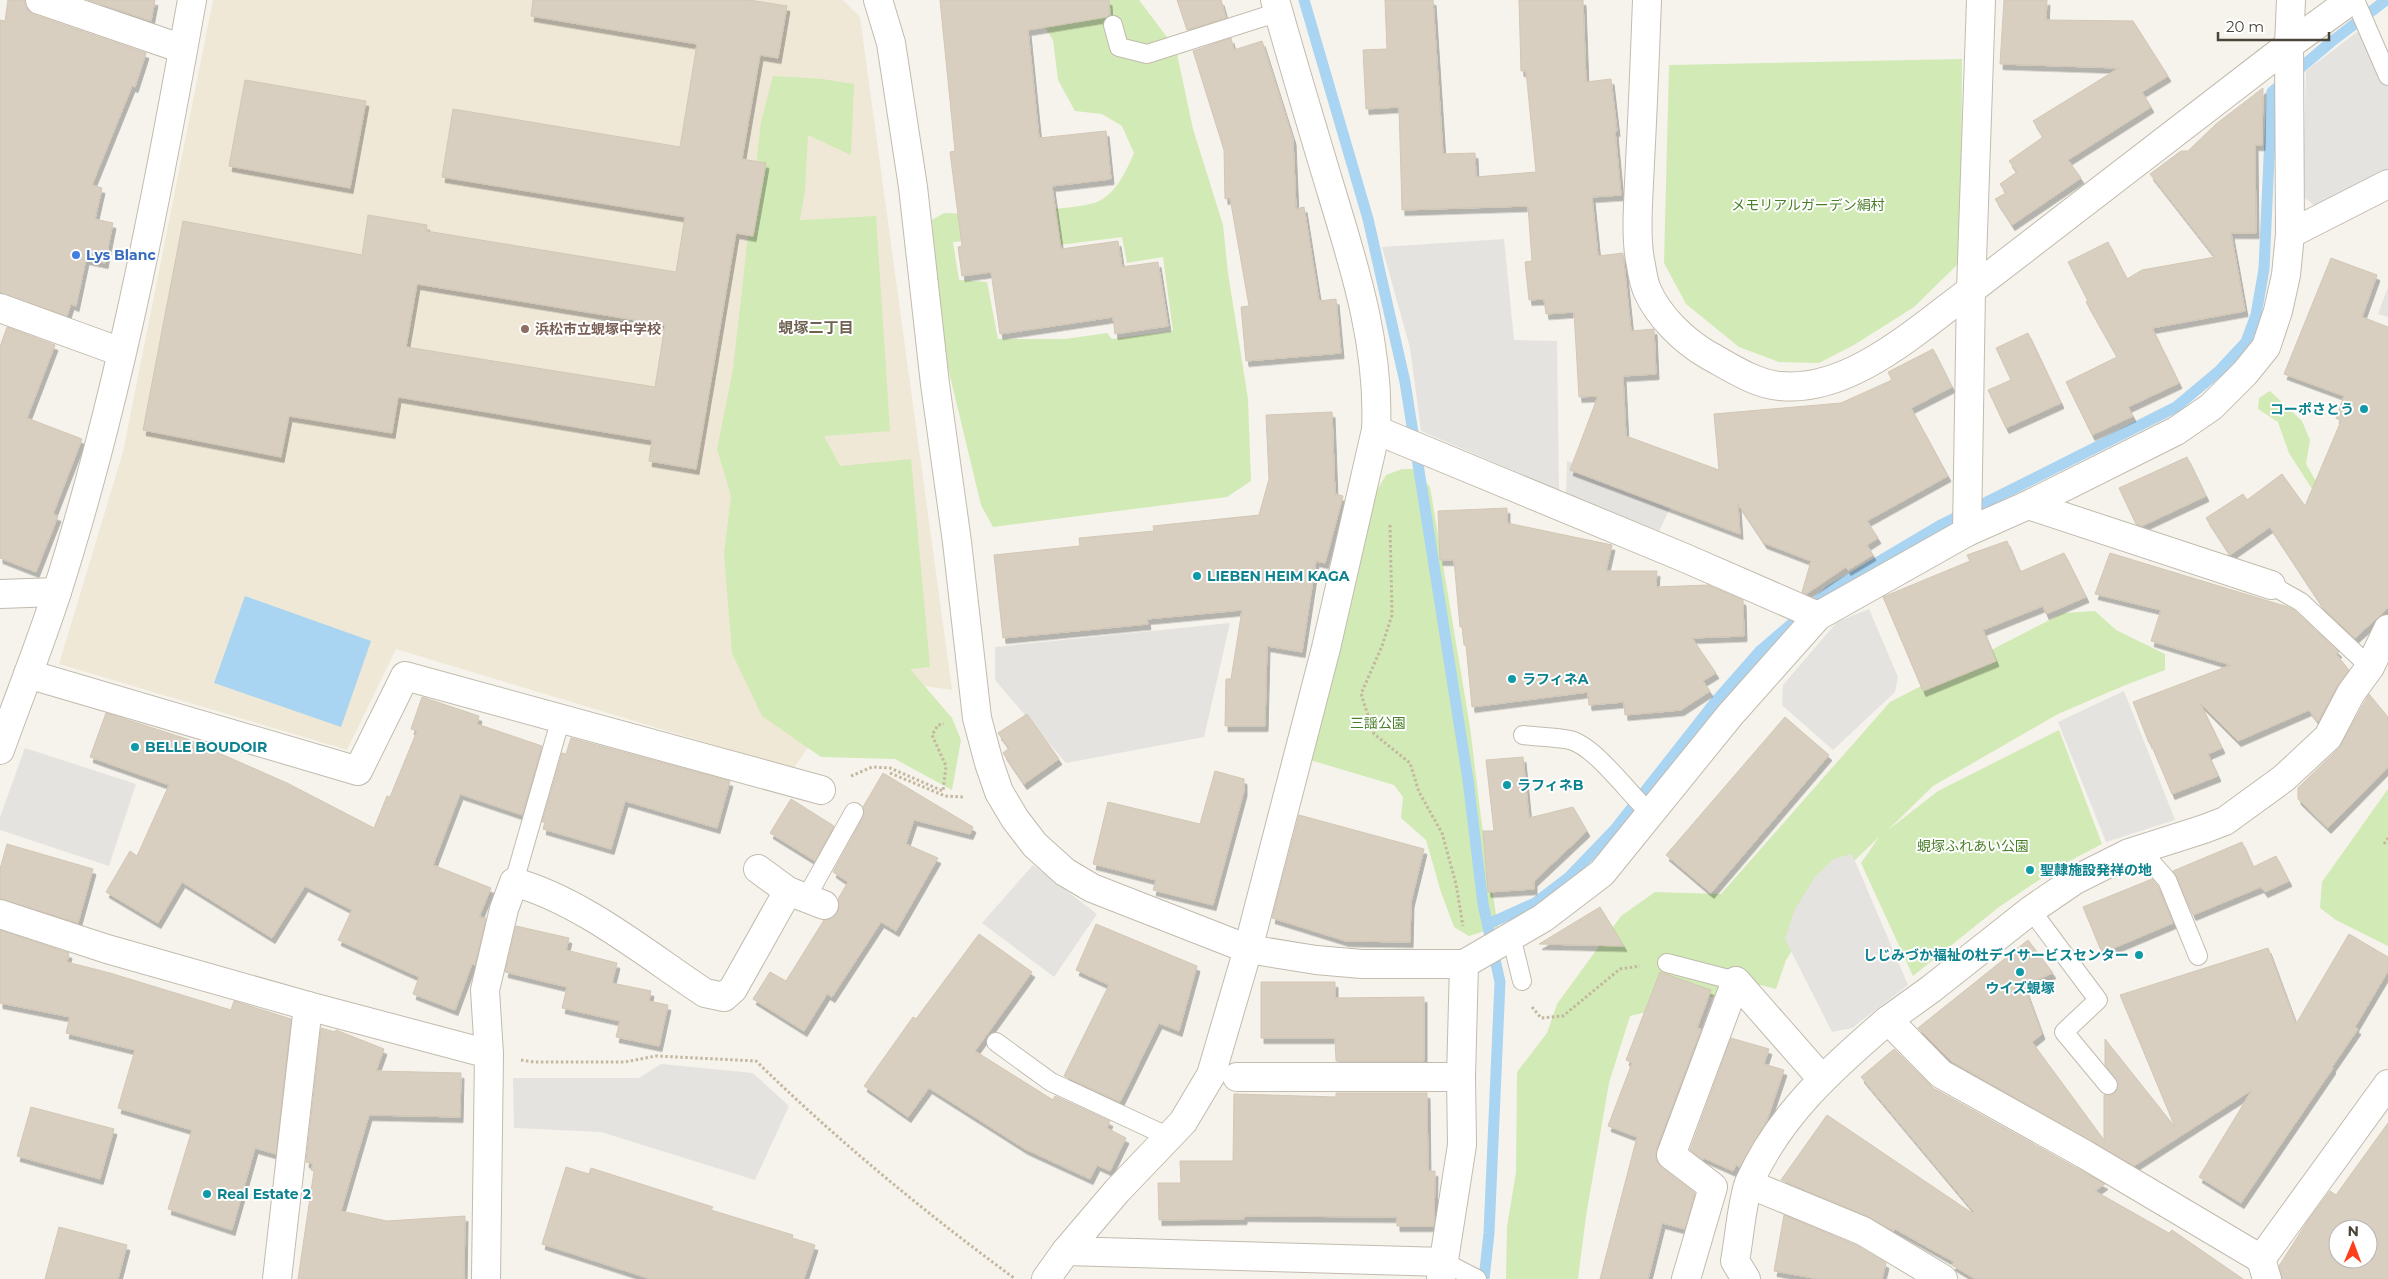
<svg xmlns="http://www.w3.org/2000/svg" width="2388" height="1279" viewBox="0 0 2388 1279" font-family="Montserrat,'Noto Sans JP',sans-serif">
<style>
.education{fill:#efe8d6}
.green{fill:#d2eab5}
.parking{fill:#e5e3e0}
.water{fill:#a9d4f2}
.lines{fill:none;stroke-linecap:round;stroke-linejoin:round}
.stream{stroke:#a9d4f2;stroke-width:11}
.building{fill:#d8cfc1;stroke:#d3c7b4;fill-rule:evenodd;filter:url(#shadow)}
.lane-casing{stroke:#c2bbae;stroke-width:20}
.street-casing{stroke:#c2bbae;stroke-width:30}
.path{stroke:#c4b79f;stroke-width:3;stroke-dasharray:2.5 2.5;stroke-linecap:butt}
.lane{stroke:#fff;stroke-width:18}
.street{stroke:#fff;stroke-width:28}
.shop-dot{fill:#3f7fe0;stroke:#fff;stroke-width:2}
.education-dot{fill:#8d6e63;stroke:#fff;stroke-width:2}
.culture-dot{fill:#0f9aa8;stroke:#fff;stroke-width:2}
.labels{text-anchor:middle;stroke-width:4;stroke-linejoin:round;paint-order:stroke}
.park-label{font-size:14px;fill:#4a7f2a;stroke:#fff}
.shop-label{font-size:14px;font-weight:bold;fill:#366cbe;stroke:#fff;text-anchor:start}
.education-label{font-size:14px;font-weight:bold;fill:#785e54;stroke:#fff;text-anchor:start}
.culture-label{font-size:14px;font-weight:bold;fill:#0d838f;stroke:#fff;text-anchor:start}
.neighbourhood-label{font-size:15px;font-weight:bold;fill:#6e6250;stroke:#fff}
</style>
<defs>
<filter id="shadow"><feDropShadow dx="3" dy="5.5" stdDeviation="0" flood-color="#0004"/></filter>
</defs>
<rect width="100%" height="100%" fill="#f6f3ec"/>
<polygon class="education" points="213,0 843,0 860,17 952,690 858,676 793,769 396,649 347,750 59,664 123,452"/>
<g class="green">
<path d="M 1028,0 L 1139,0 L 1176,49 L 1193,129 L 1223,225 L 1228,273 L 1248,399 L 1251,481 L 1227,497 L 993,527 L 981,505 L 949,372 L 940,315 L 932,220 L 944,213 L 1013,215 L 1013,237 L 953,242 L 959,280 L 987,282 L 998,339 L 1065,339 L 1107,333 L 1112,339 L 1173,331 L 1163,257 L 1127,263 L 1122,237 L 1028,249 L 1032,212 C 1048,209 1085,207 1097,202 C 1117,193 1126,171 1134,153 L 1122,126 L 1102,114 L 1075,111 L 1058,80 L 1053,40 Z"/>
<polygon points="1962,59 1961,230 1957,265 1914,307 1854,345 1819,363 1779,362 1739,347 1686,304 1664,263 1669,65"/>
<polygon points="773,76 822,79 854,84 851,155 808,135 805,190 800,220 876,216 890,431 824,436 840,466 911,459 930,667 910,669 952,718 961,740 952,790 895,759 821,757 762,716 732,653 724,553 731,496 717,449 733,369 761,122"/>
<polygon points="2270,391 2302,421 2310,440 2306,464 2324,495 2330,517 2289,453 2278,422 2258,409 2259,398"/>
<polygon points="1402,469 1413,469 1430,487 1470,727 1481,818 1498,927 1469,936 1454,927 1441,892 1426,840 1401,818 1403,797 1394,785 1310,760 1328,699 1326,691 1370,502 1386,475"/>
<polygon points="2095,611 2116,630 2165,654 2165,670 2123,686 2058,714 1933,786 1888,830 1938,791 2059,730 2102,844 2058,867 1999,907 1913,976 1861,863 1879,837 1830,884 1814,916 1786,960 1776,989 1761,985 1630,1016 1609,1083 1586,1216 1578,1279 1506,1279 1507,1227 1516,1172 1517,1072 1547,1033 1557,1004 1621,916 1655,892 1721,894 1890,702 2063,613"/>
<polygon points="2388,789 2388,946 2336,920 2320,908 2322,882"/>
</g>
<g class="parking">
<polygon points="2374,19 2388,51 2388,172 2317,208 2303,196 2306,71"/>
<polygon points="1504,239 1514,340 1557,341 1559,490 1421,431 1410,348 1382,247"/>
<polygon points="2388,287 2388,317 2378,314"/>
<polygon points="1567,461 1673,502 1659,531 1566,493"/>
<polygon points="1869,609 1898,677 1895,692 1833,750 1782,705 1783,685 1837,622"/>
<polygon points="1230,623 1204,737 1066,763 995,680 995,647"/>
<polygon points="2124,691 2175,820 2106,842 2058,722"/>
<polygon points="25,748 136,784 109,866 0,830 0,817"/>
<polygon points="1852,854 1908,985 1852,1028 1832,1032 1785,939 1794,911 1815,877 1833,859"/>
<polygon points="1033,865 1097,914 1054,977 982,923"/>
<polygon points="661,1064 753,1073 789,1106 755,1180 601,1132 514,1128 513,1078 639,1078"/>
</g>
<polygon class="water" points="245,596 371,641 341,727 214,683"/>
<g class="lines">
<g class="stream">
<polyline points="1304,0 1368,219 1405,382 1468,780 1483,904 1500,982 1489,1233 1484,1279"/>
<polyline points="1488,924 1535,903 1569,877 1616,828 1716,701 1760,651 1831,590 1939,526 2176,407 2219,371 2246,342 2256,315 2264,269 2272,92 2331,42 2386,0"/>
</g>
</g>
<g class="building">
<polygon points="8,0 25,0 28,10 35,15 146,53 135,87 132,86 92,185 102,188 95,219 113,223 105,263 86,259 76,306 71,304 67,316 0,293 0,20 5,21"/>
<polygon points="88,0 155,0 151,21"/>
<path d="M 533,0 L 749,0 L 787,6 L 778,58 L 760,55 L 742,159 L 766,163 L 753,236 L 736,233 L 696,469 L 649,461 L 652,440 L 398,397 L 392,433 L 289,416 L 281,457 L 143,430 L 183,221 L 362,255 L 368,215 L 427,225 L 426,231 L 676,272 L 685,217 L 442,177 L 453,109 L 680,147 L 697,44 L 531,16 ZM 417,284 L 665,325 L 655,387 L 406,347 Z"/>
<polygon points="940,0 1109,0 1110,15 1106,17 1028,30 1039,138 1106,131 1111,179 1052,186 1061,249 1118,241 1122,267 1158,262 1168,326 1115,334 1113,317 1000,334 991,272 962,276 958,247 962,246 950,152 955,151"/>
<polygon points="1177,0 1221,0 1226,18 1187,30"/>
<polygon points="1385,0 1433,0 1443,154 1475,153 1476,177 1536,172 1526,71 1521,71 1519,0 1583,0 1586,82 1611,79 1617,131 1615,131 1621,195 1592,197 1598,256 1623,253 1631,331 1654,329 1656,374 1623,376 1626,436 1719,470 1714,414 1841,403 1892,380 1888,372 1933,349 1952,387 1911,408 1948,476 1867,521 1878,538 1867,545 1873,555 1848,570 1846,567 1806,594 1802,592 1811,561 1764,543 1738,504 1740,534 1570,470 1598,396 1579,397 1574,312 1546,314 1544,299 1529,300 1525,262 1532,261 1528,206 1402,210 1399,107 1366,109 1363,50 1387,49"/>
<polygon points="2004,0 2047,0 2046,20 2133,21 2168,76 2142,92 2151,107 2068,160 2081,178 2012,225 1995,199 2006,193 2000,184 2017,172 2009,161 2043,137 2033,121 2119,68 2000,64"/>
<polygon points="1231,38 1234,50 1262,41 1293,139 1296,209 1304,207 1319,301 1336,299 1341,353 1246,361 1241,307 1249,306 1230,198 1225,199 1224,150 1193,51"/>
<polygon points="245,80 366,101 350,188 229,166"/>
<polygon points="2263,88 2262,145 2255,145 2256,233 2231,233 2245,311 2152,328 2179,383 2128,407 2133,416 2092,435 2066,382 2117,357 2086,302 2088,301 2068,262 2108,242 2127,279 2142,270 2215,257 2150,174 2181,151 2188,151 2216,124"/>
<polygon points="2331,258 2377,275 2362,317 2388,327 2388,608 2355,638 2324,609 2270,527 2230,555 2206,518 2243,494 2247,500 2282,474 2305,506 2341,421 2336,418 2344,396 2284,374"/>
<polygon points="7,327 55,345 27,418 82,439 53,514 58,516 36,572 0,558 0,347"/>
<polygon points="2028,333 2061,403 2006,428 1988,390 2011,380 1996,348"/>
<polygon points="1332,412 1335,494 1343,496 1325,563 1316,561 1302,652 1267,646 1265,726 1225,726 1226,679 1231,679 1242,610 1147,619 1148,624 1003,638 994,555 1080,546 1079,538 1154,531 1153,526 1259,515 1269,479 1266,415"/>
<polygon points="2187,457 2206,496 2142,526 2136,524 2119,488"/>
<polygon points="1507,508 1507,523 1612,545 1606,571 1657,571 1656,587 1708,585 1743,600 1744,636 1692,638 1716,673 1703,681 1710,691 1681,710 1625,715 1624,702 1589,705 1588,692 1472,707 1466,645 1464,645 1462,627 1460,627 1454,560 1440,560 1438,511"/>
<polygon points="2007,541 2020,572 2064,553 2086,597 2046,614 2043,606 1983,630 1996,661 1923,691 1883,597 1970,561 1967,555"/>
<polygon points="2110,553 2288,607 2295,611 2339,652 2336,654 2349,670 2337,686 2318,722 2309,710 2238,741 2200,703 2222,748 2208,754 2218,776 2172,794 2150,742 2149,743 2133,702 2231,665 2151,641 2161,610 2095,594"/>
<polygon points="2369,694 2388,717 2388,767 2328,828 2298,799 2298,788 2339,748"/>
<polygon points="422,697 479,716 477,724 542,746 522,815 460,794 433,865 491,888 479,917 486,918 475,965 472,964 455,1010 413,994 419,977 338,940 352,910 305,886 272,938 182,882 158,923 106,892 130,851 137,856 169,785 90,757 106,713 187,739 287,783 374,828 387,796 390,797 417,731 411,729"/>
<polygon points="1027,714 1059,759 1024,784 1003,753 1009,748 998,733"/>
<polygon points="1785,717 1829,755 1711,893 1666,855"/>
<polygon points="571,738 730,781 717,828 625,801 611,849 543,829 545,822 542,822 562,753 566,754"/>
<polygon points="1523,757 1529,818 1573,807 1587,831 1534,881 1534,889 1488,892 1483,831 1494,831 1486,760"/>
<polygon points="1215,771 1244,779 1244,791 1213,905 1153,890 1156,880 1093,864 1108,802 1200,824"/>
<polygon points="883,773 973,827 970,834 914,820 906,844 938,858 896,931 881,922 832,997 827,994 804,1031 753,999 770,972 786,981 824,920 833,917 838,911 838,899 848,882 833,872 863,817 863,807"/>
<polygon points="791,799 834,826 815,861 770,833"/>
<polygon points="1299,815 1424,849 1411,902 1410,942 1346,941 1272,918"/>
<polygon points="2242,842 2253,867 2276,856 2289,881 2265,892 2261,887 2193,915 2173,871"/>
<polygon points="7,844 93,869 78,923 0,899 0,869"/>
<polygon points="2152,879 2158,886 2173,923 2102,953 2083,907"/>
<polygon points="1600,907 1624,946 1539,944"/>
<polygon points="1096,924 1197,966 1179,1031 1159,1023 1120,1102 1064,1076 1109,985 1076,970"/>
<polygon points="516,926 569,938 566,950 617,963 612,983 651,991 649,1001 668,1005 659,1046 616,1037 620,1021 562,1008 567,987 505,972"/>
<polygon points="0,930 69,953 67,962 110,973 231,1010 234,1001 291,1019 276,1154 255,1148 232,1230 168,1209 192,1130 118,1108 135,1050 66,1033 70,1017 0,1003"/>
<polygon points="979,934 1032,972 975,1051 1053,1100 1055,1096 1110,1121 1107,1128 1126,1138 1110,1171 1097,1165 1090,1179 1025,1149 929,1088 908,1117 864,1086 913,1017 916,1019"/>
<polygon points="2349,934 2388,957 2388,971 2355,1027 2358,1029 2332,1067 2333,1068 2241,1203 2199,1177 2252,1090 2134,1166 1951,1061 1918,1028 2028,940 2053,973 2024,985 2042,1034 2032,1042 2104,1140 2104,1095 2114,1093 2118,1084 2105,1065 2105,1039 2175,1127 2120,995 2268,948 2296,1024"/>
<polygon points="1660,972 1711,990 1697,1028 1701,1029 1656,1150 1656,1160 1661,1167 1695,1193 1685,1229 1662,1223 1648,1279 1600,1279 1637,1137 1608,1126 1632,1063 1626,1060"/>
<polygon points="1261,982 1335,982 1335,998 1424,997 1424,1061 1336,1061 1335,1038 1261,1038"/>
<polygon points="321,1028 335,1032 336,1030 384,1049 376,1071 461,1073 460,1117 369,1115 341,1211 387,1221 465,1216 464,1279 298,1279 314,1171 311,1170 313,1164 306,1162"/>
<polygon points="1731,1038 1769,1049 1764,1064 1784,1070 1767,1120 1740,1167 1736,1165 1733,1171 1704,1158 1703,1160 1690,1150"/>
<polygon points="1894,1049 1933,1088 2105,1184 2095,1191 2169,1233 2172,1230 2243,1279 1975,1279 1952,1265 1954,1262 1895,1229 1894,1231 1869,1217 1781,1180 1827,1115 1972,1213 1974,1212 1861,1077"/>
<polygon points="1336,1093 1427,1093 1428,1171 1435,1171 1434,1226 1397,1226 1397,1217 1244,1216 1244,1219 1159,1220 1158,1183 1181,1183 1180,1161 1233,1161 1234,1094 1336,1097"/>
<polygon points="31,1107 114,1129 100,1179 17,1156"/>
<path d="M 2388,1123 L 2388,1279 L 2282,1279 L 2279,1266 L 2309,1219 L 2330,1191 L 2336,1195 ZM 2338,1229 L 2368,1229 L 2368,1259 L 2338,1259 Z"/>
<polygon points="566,1167 589,1174 591,1168 713,1207 711,1210 793,1235 792,1238 815,1245 804,1279 651,1279 542,1244"/>
<polygon points="1784,1215 1856,1245 1886,1263 1882,1279 1819,1279 1774,1271"/>
<polygon points="59,1227 127,1245 118,1279 45,1279"/>
</g>
<g class="lines">
<defs>
<g id="lane">
<polyline points="2355,0 2388,76"/>
<polyline points="1113,25 1119,47 1147,54 1279,12"/>
<polyline points="2271,585 2301,602 2370,667"/>
<path d="M 1523,735 C 1538,737 1555,737 1570,740 C 1595,746 1629,794 1650,813"/>
<polyline points="2129,853 2152,863 2167,880 2198,956"/>
<polyline points="514,882 561,718"/>
<polyline points="806,898 854,812"/>
<polyline points="2031,910 2098,1000 2064,1032 2108,1085"/>
<polyline points="1511,936 1522,981"/>
<polyline points="1667,963 1736,981"/>
<polyline points="996,1042 1051,1082 1169,1137"/>
<polyline points="1444,1262 1477,1279"/>
</g>
<g id="street">
<polyline points="40,0 183,49"/>
<polyline points="878,0 891,43 913,187 935,384 957,542 977,718 989,763 999,792 1015,819 1035,845 1065,872 1092,888 1248,949 1316,960 1362,964 1464,964 1543,918 1602,873 1730,715 1818,616 1967,532 2028,505 2176,431 2211,407 2245,373 2266,347 2278,311 2286,275 2290,234 2289,45 2351,0"/>
<path d="M 1647,0 C 1645,54 1643,108 1640,162 C 1639,191 1635,232 1640,260 C 1642,269 1643,281 1647,290 C 1658,316 1684,341 1708,355 C 1730,367 1755,384 1780,386 C 1850,393 1918,329 1971,290"/>
<polyline points="1981,0 1971,290 2289,45 2291,0"/>
<polyline points="2290,234 2388,184"/>
<polyline points="0,308 121,352"/>
<polyline points="1376,430 1685,558 1818,616"/>
<polyline points="2028,505 2271,585"/>
<polyline points="1967,532 1971,290"/>
<polyline points="0,594 57,592"/>
<polyline points="28,674 358,771 405,676 821,790"/>
<path d="M 0,750 C 19,697 40,645 57,592 C 118,401 157,197 192,0"/>
<polyline points="758,869 788,891 824,905"/>
<polyline points="0,914 107,949 308,1006"/>
<path d="M 489,1054 L 485,990 L 504,909 L 514,882 C 582,901 646,954 705,993 L 724,997 L 733,989 L 788,891"/>
<polyline points="1237,1077 1461,1077"/>
<polyline points="1749,1184 1863,1231 1943,1279"/>
<polyline points="1066,1251 1444,1262"/>
<polyline points="2261,1259 2084,1154 1941,1074 1888,1020 1931,989 2031,910 2075,880 2129,853 2204,829 2225,821 2284,778 2328,737 2351,693 2370,667 2388,629"/>
<polyline points="277,1279 308,1006 489,1054 486,1279"/>
<path d="M 1046,1279 L 1066,1251 L 1117,1191 L 1183,1122 L 1211,1075 L 1248,949 L 1326,648 L 1376,430 C 1380,351 1357,275 1334,200 C 1314,134 1294,67 1275,0"/>
<polyline points="1441,1279 1462,1145 1461,1077 1464,964"/>
<polyline points="1686,1279 1713,1187 1671,1155 1736,981 1822,1079"/>
<path d="M 1746,1279 L 1735,1261 C 1739,1241 1742,1200 1749,1183 C 1779,1115 1833,1067 1888,1020"/>
<polyline points="2267,1279 2261,1259 2388,1084"/>
</g>
</defs>
<use href="#lane" class="lane-casing"/>
<use href="#street" class="street-casing"/>
<g class="path">
<polyline points="1390,525 1392,615 1382,646 1361,694 1374,734 1410,763 1419,792 1442,833 1456,884 1463,926"/>
<polyline points="890,773 945,796 965,797"/>
<polyline points="851,776 872,767 890,768 943,791 946,766 932,735 938,725 944,724"/>
<polyline points="2384,844 2388,838"/>
<polyline points="1532,1007 1541,1018 1563,1016 1620,969 1640,966"/>
<path d="M 521,1060 L 534,1062 L 625,1062 L 656,1056 L 756,1061 C 837,1140 923,1211 1014,1278"/>
</g>
<use href="#lane" class="lane"/>
<use href="#street" class="street"/>
</g>
<circle class="shop-dot" cx="76" cy="255" r="5"/>
<circle class="education-dot" cx="525" cy="329" r="5"/>
<g class="culture-dot">
<circle cx="2364" cy="409" r="5"/>
<circle cx="1197" cy="576" r="5"/>
<circle cx="1512" cy="679" r="5"/>
<circle cx="135" cy="747" r="5"/>
<circle cx="1507" cy="785" r="5"/>
<circle cx="2030" cy="870" r="5"/>
<circle cx="2139" cy="955" r="5"/>
<circle cx="2020" cy="972" r="5"/>
<circle cx="207" cy="1194" r="5"/>
</g>
<g class="labels">
<g class="park-label">
<text x="1808" y="210">メモリアルガーデン絹村</text>
<text x="1378" y="728">三謡公園</text>
<text x="1973" y="851">蜆塚ふれあい公園</text>
</g>
<g class="shop-label">
<text x="86" y="260">Lys Blanc</text>
</g>
<g class="education-label">
<text x="535" y="334">浜松市立蜆塚中学校</text>
</g>
<g class="culture-label">
<text x="2354" y="414" text-anchor="end">コーポさとう</text>
<text x="1207" y="581">LIEBEN HEIM KAGA</text>
<text x="1522" y="684">ラフィネA</text>
<text x="145" y="752">BELLE BOUDOIR</text>
<text x="1517" y="790">ラフィネB</text>
<text x="2040" y="875">聖隷施設発祥の地</text>
<text x="2129" y="960" text-anchor="end">しじみづか福祉の杜デイサービスセンター</text>
<text x="2020" y="993" text-anchor="middle">ウイズ蜆塚</text>
<text x="217" y="1199">Real Estate 2</text>
</g>
<g class="neighbourhood-label">
<text x="816" y="333">蜆塚二丁目</text>
</g>
</g>
<g transform="translate(2353 1244) rotate(1)"><circle r="24" fill="#ffffff" stroke="#b7b4b0"/>
<path d="M0-4L9 19L0 12L-9 19Z" fill="#fc3f1d"/>
<text y="-8" font-size="14" font-weight="bold" text-anchor="middle" fill="#4b4439">N</text>
</g>
<path d="M2218 32v8h111v-8" fill="none" stroke="#4b4439" stroke-width="2.5"/>
<text x="2226" y="32" font-size="15" fill="#4b4439" stroke="#ffffff" stroke-width="4" paint-order="stroke">20 m</text>
</svg>
